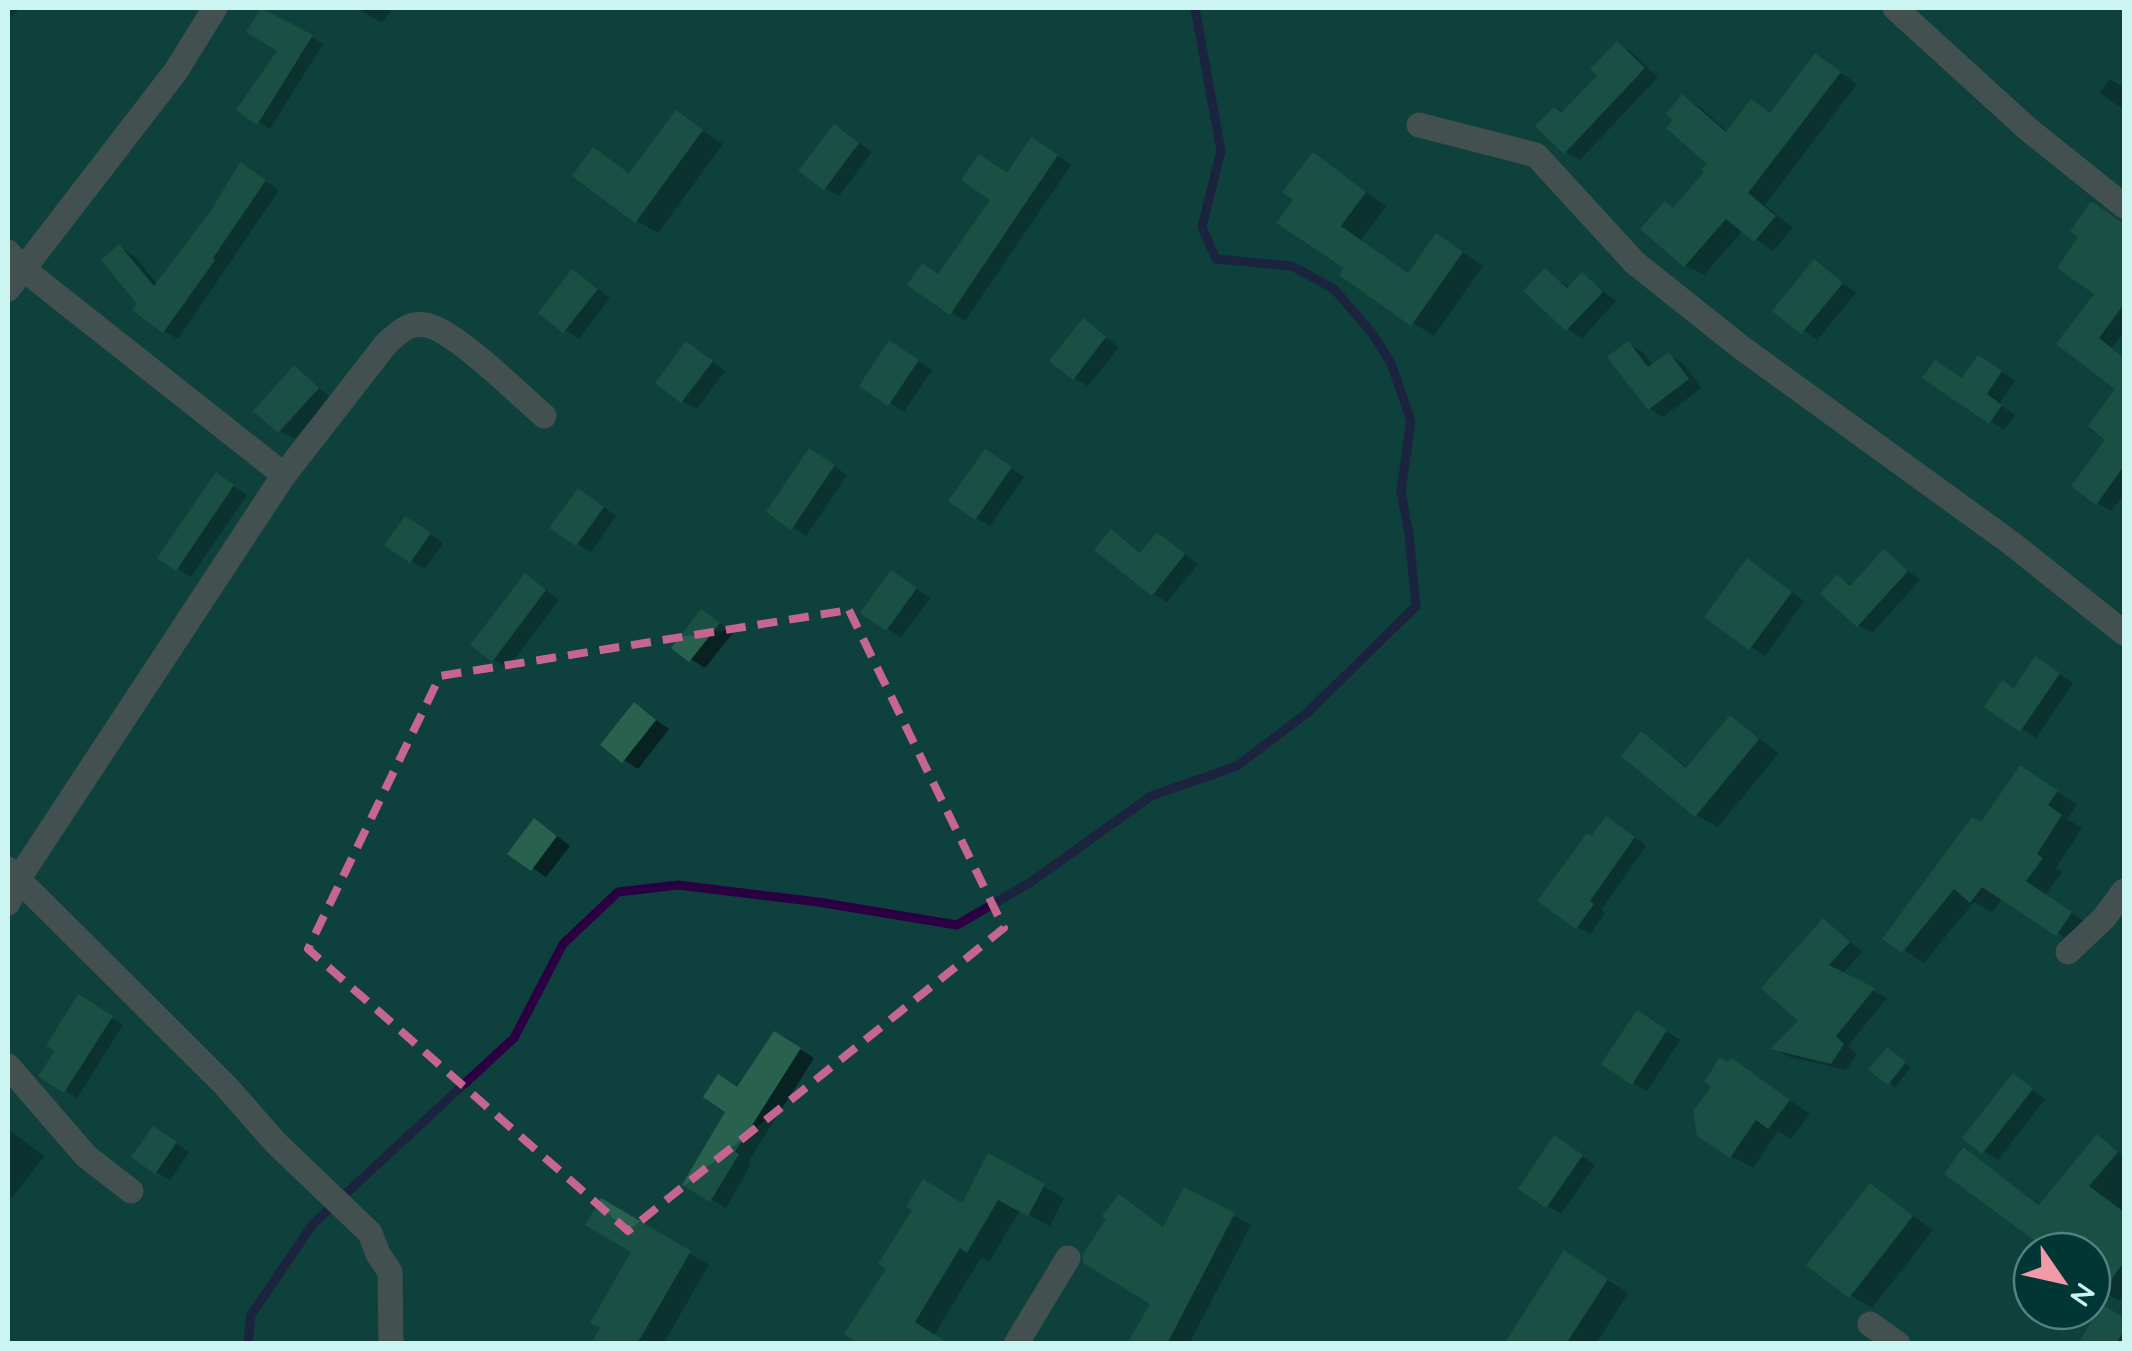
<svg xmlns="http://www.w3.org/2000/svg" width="2132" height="1351" viewBox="0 0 2132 1351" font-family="Quicksand,sans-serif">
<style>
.shadow{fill:#0007}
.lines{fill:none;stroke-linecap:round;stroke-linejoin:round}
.stream{stroke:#2b0042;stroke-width:9}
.building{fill:#28624e}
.minor{stroke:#826569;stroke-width:25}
.marked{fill:none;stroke:#c66590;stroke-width:8;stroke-dasharray:20 12;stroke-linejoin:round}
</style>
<rect width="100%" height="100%" fill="#0e403d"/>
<g class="shadow">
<polygon points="8,8 21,8 8,20"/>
<polygon points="357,8 393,8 382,23"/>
<polygon points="263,9 323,44 270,129 258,122 281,50 250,31"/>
<polygon points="1617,44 1631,52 1658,77 1580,160 1566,152 1563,115 1600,76"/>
<polygon points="1816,56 1857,84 1765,205 1793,228 1773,251 1743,230 1704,275 1685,265 1675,210 1707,172 1711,163 1683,98 1701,108 1729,133 1752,102 1772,114"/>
<polygon points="2110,79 2124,88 2124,110 2100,93"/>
<polygon points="676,113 723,144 658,233 637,221 594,150 632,174"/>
<polygon points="848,135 872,152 839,196 825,188"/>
<polygon points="1046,148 1071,165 965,321 910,284 940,276 1008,175"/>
<polygon points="1314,155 1386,206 1361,240 1410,275 1458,249 1483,266 1434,336 1413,323 1347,268 1297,200"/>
<polygon points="255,174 279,190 178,339 164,331 140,303 120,247 134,256 158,285"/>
<polygon points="2106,213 2124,226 2124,331 2112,348 2124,358 2124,494 2111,511 2097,503 2119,388 2060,344 2097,293"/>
<polygon points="1815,262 1856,293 1817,340 1776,310"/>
<polygon points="1545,271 1570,288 1582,275 1616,301 1582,338 1568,329 1527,291"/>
<polygon points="587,280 610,298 579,339 541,313"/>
<polygon points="1083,321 1119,347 1088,386 1074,378"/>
<polygon points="1628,344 1643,352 1653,366 1669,355 1683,363 1701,388 1663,417 1649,408"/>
<polygon points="701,352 725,371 697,409 683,401"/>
<polygon points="904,352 932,370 904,412 862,385"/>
<polygon points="1993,366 2015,381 1999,404 2015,415 2004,430 1926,378 1964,380"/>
<polygon points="295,368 331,398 294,439 280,431"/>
<polygon points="824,459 847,475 806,536 793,527"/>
<polygon points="1000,460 1024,477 990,526 976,518"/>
<polygon points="230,484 247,495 191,577 160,557"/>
<polygon points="593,499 616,516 591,552 577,544"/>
<polygon points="420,527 443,543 425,569 411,561"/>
<polygon points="1111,532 1142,554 1171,544 1198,564 1167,602 1153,594"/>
<polygon points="1884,552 1920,580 1872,633 1858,625 1838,578 1853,586"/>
<polygon points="1762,570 1804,601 1765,656 1708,617"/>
<polygon points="906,581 930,598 901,637 887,629"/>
<polygon points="539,585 559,600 508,668 494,660"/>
<polygon points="716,620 733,633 705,668 674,648"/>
<polygon points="2050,667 2073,683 2036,738 2022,729"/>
<polygon points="634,705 669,729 638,769 624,760"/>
<polygon points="1730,718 1779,753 1718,827 1696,815 1641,734 1689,769"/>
<polygon points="2042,781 2077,805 2067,819 2082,828 2056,868 2062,872 2045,895 2091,926 2078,946 2003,898 1992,912 1974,902 1924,963 1885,938"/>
<polygon points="1620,826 1646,846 1601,910 1605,913 1590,934 1577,927 1592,839"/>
<polygon points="548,829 570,846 546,877 511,853"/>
<polygon points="1824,921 1862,952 1842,974 1887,998 1848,1046 1857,1054 1846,1070 1787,1056 1774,1048 1801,1020"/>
<polygon points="79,998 123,1025 77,1098 42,1075 58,1050"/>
<polygon points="1651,1022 1680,1040 1647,1091 1633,1083"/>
<polygon points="789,1042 814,1058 748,1162 751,1164 726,1208 685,1184 738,1090"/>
<polygon points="1893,1053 1911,1067 1895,1087 1889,1083"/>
<polygon points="1732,1061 1810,1114 1791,1139 1778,1131 1753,1168 1731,1156 1729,1066"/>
<polygon points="2013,1076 2045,1099 1998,1160 1984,1151"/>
<polygon points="8,1129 44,1156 8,1203"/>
<polygon points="168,1137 189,1152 170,1180 156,1172"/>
<polygon points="2097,1138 2124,1156 2124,1294 2119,1301 2092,1284 2092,1251 2053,1251 1964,1151 2042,1206"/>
<polygon points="1569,1147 1595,1165 1561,1214 1521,1188"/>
<polygon points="989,1157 1064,1198 1050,1226 1020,1210 989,1262 981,1258 934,1335 864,1344 963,1205"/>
<polygon points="1871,1186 1933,1230 1872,1308 1850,1295"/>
<polygon points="1185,1190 1251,1225 1189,1344 1129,1344 1153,1303 1120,1197 1165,1228"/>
<polygon points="601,1202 709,1265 663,1344 606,1344 634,1251"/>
<polygon points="1586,1266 1628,1293 1596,1344 1507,1344"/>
<polygon points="2103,1308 2124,1321 2124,1344 2081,1344"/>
</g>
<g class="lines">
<polyline class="stream" points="248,1344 251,1315 313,1224 514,1038 563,944 618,892 678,885 818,902 957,925 1031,882 1151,796 1237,766 1307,713 1416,606 1409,535 1401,491 1411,421 1391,363 1372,333 1334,289 1292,266 1216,259 1202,227 1221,151 1195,8"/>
</g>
<g class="building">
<polygon points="261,8 313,35 257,125 236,110 277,51 246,32"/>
<polygon points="1617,41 1645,68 1564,154 1535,126 1554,107 1561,113 1597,76 1590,69"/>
<polygon points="1815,53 1841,72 1748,193 1776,216 1754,242 1726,219 1684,267 1640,229 1665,201 1673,208 1704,172 1701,170 1707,164 1666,128 1673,120 1666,114 1682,94 1726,132 1751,99 1770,113"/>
<polygon points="676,110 703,130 635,223 572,176 593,147 629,173"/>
<polygon points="834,124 859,143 824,190 798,171"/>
<polygon points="1031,137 1058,155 950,315 907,285 922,263 938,274 990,200 961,180 979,154 1007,173"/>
<polygon points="1313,152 1366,192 1341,226 1408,273 1436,233 1463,252 1411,326 1339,275 1344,268 1276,223 1293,200 1282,192"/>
<polygon points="240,162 266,180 213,258 215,260 163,333 132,310 137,304 101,260 119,244 154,286 212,209"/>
<polygon points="2091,201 2124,224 2124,304 2099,338 2124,358 2124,466 2096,505 2071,486 2105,440 2088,426 2115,389 2056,344 2094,294 2057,268 2078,237 2070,232"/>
<polygon points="1814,259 1843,283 1801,334 1772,311"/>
<polygon points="1545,268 1567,288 1582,272 1603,292 1566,331 1523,291"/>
<polygon points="572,269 598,289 563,333 538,313"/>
<polygon points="1083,318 1106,337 1073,380 1049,361"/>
<polygon points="889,340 919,360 888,406 859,386"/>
<polygon points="686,341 713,361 681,403 655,383"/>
<polygon points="1628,341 1648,367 1669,352 1689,379 1648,410 1607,357"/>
<polygon points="1978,355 2002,371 1987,394 2002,405 1989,424 1922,378 1935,360 1962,378"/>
<polygon points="294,365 319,388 278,433 253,411"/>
<polygon points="809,448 835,465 791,530 766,512"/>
<polygon points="985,449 1012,467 975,520 948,501"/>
<polygon points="216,472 234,485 176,571 157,558"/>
<polygon points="578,488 604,507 576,546 549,528"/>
<polygon points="405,516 431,533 410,563 384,545"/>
<polygon points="1111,529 1140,553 1157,532 1185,554 1152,596 1094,550"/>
<polygon points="1884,549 1908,571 1857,627 1820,594 1837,574 1850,586"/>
<polygon points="1747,558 1792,592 1749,650 1704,617"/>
<polygon points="891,570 917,588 886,631 860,613"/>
<polygon points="525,573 546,590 492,662 470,645"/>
<polygon points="701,609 720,623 689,662 671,648"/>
<polygon points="2035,656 2060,673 2020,732 1984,707 2002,680 2014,688"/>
<polygon points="634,702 656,720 622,763 600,745"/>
<polygon points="1730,715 1759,739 1695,817 1621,756 1641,731 1686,768"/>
<polygon points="2020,765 2058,791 2048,805 2062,815 2037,854 2043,858 2026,881 2072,912 2056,936 1982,887 1970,903 1954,889 1902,953 1882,939 1972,817 1981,822"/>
<polygon points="1606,816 1635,837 1590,901 1594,904 1576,929 1537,901 1587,833 1591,836"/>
<polygon points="534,818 557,836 531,871 507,854"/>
<polygon points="1823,918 1850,942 1829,965 1875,988 1836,1036 1844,1044 1831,1064 1770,1049 1798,1021 1761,988"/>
<polygon points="78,994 113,1016 64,1093 38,1076 55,1051 46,1046"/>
<polygon points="1637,1010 1667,1030 1632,1085 1601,1064"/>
<polygon points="774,1031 801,1048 735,1152 739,1154 710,1202 682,1185 725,1112 703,1097 718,1074 737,1087"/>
<polygon points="1887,1047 1906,1062 1888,1085 1868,1070"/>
<polygon points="1720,1057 1728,1062 1732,1058 1790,1100 1768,1129 1756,1120 1730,1158 1697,1136 1693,1111 1711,1087 1704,1082"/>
<polygon points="2013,1073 2033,1089 1982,1154 1962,1138"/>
<polygon points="153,1126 177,1142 155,1174 131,1157"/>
<polygon points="2097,1134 2118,1152 2089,1186 2124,1212 2124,1262 2092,1306 2092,1251 2049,1251 1944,1174 1963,1147 2039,1205"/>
<polygon points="1554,1135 1583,1155 1546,1208 1518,1189"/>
<polygon points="988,1153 1045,1184 1028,1216 998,1200 967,1253 960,1248 915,1322 949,1344 859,1344 844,1334 886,1269 878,1264 912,1210 906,1207 923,1179 962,1203"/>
<polygon points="1870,1183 1913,1216 1849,1298 1806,1265"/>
<polygon points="1184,1187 1235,1213 1167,1344 1127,1344 1150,1304 1083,1263 1083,1254 1106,1219 1102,1216 1119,1194 1163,1227"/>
<polygon points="601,1198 691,1251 637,1344 591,1344 600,1328 590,1323 631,1252 585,1225"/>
<polygon points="1564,1250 1608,1279 1566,1344 1504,1344"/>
<polygon points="2102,1304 2124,1318 2124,1330 2116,1344 2078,1344"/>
</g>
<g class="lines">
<g class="minor">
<polyline points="1895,8 2029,130 2124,206"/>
<polyline points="1419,125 1536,155 1635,263 1742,348 2011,543 2124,633"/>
<polyline points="8,252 22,268 284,475"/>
<polyline points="8,289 176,71 215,8"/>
<polyline points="8,869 225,1085 276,1143 370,1233 378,1254 390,1272 391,1344"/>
<path d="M 8,903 L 19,878 L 284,475 L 386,344 C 398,333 408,322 426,325 C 453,329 520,395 544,416"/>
<polyline points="2068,952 2104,918 2124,891"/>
<polyline points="8,1066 86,1156 131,1191"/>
<polyline points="1870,1324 1898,1344"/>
<polyline points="1016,1344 1068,1258"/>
</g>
</g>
<path d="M0 0H2132V1351H0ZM 849,610 L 1004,928 L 628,1231 L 308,949 L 440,676 Z" fill="#0e403d" fill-opacity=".55" fill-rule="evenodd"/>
<path class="marked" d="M 849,610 L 1004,928 L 628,1231 L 308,949 L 440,676 Z"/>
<rect width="2132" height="1351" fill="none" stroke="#ccf5f1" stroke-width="20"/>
<g transform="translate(2062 1281) rotate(124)"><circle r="48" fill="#003633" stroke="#52827f" stroke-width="2.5"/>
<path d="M0-8L18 38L0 25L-18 38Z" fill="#f39aa9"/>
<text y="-15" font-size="28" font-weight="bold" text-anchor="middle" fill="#ccf5f1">N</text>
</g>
</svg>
